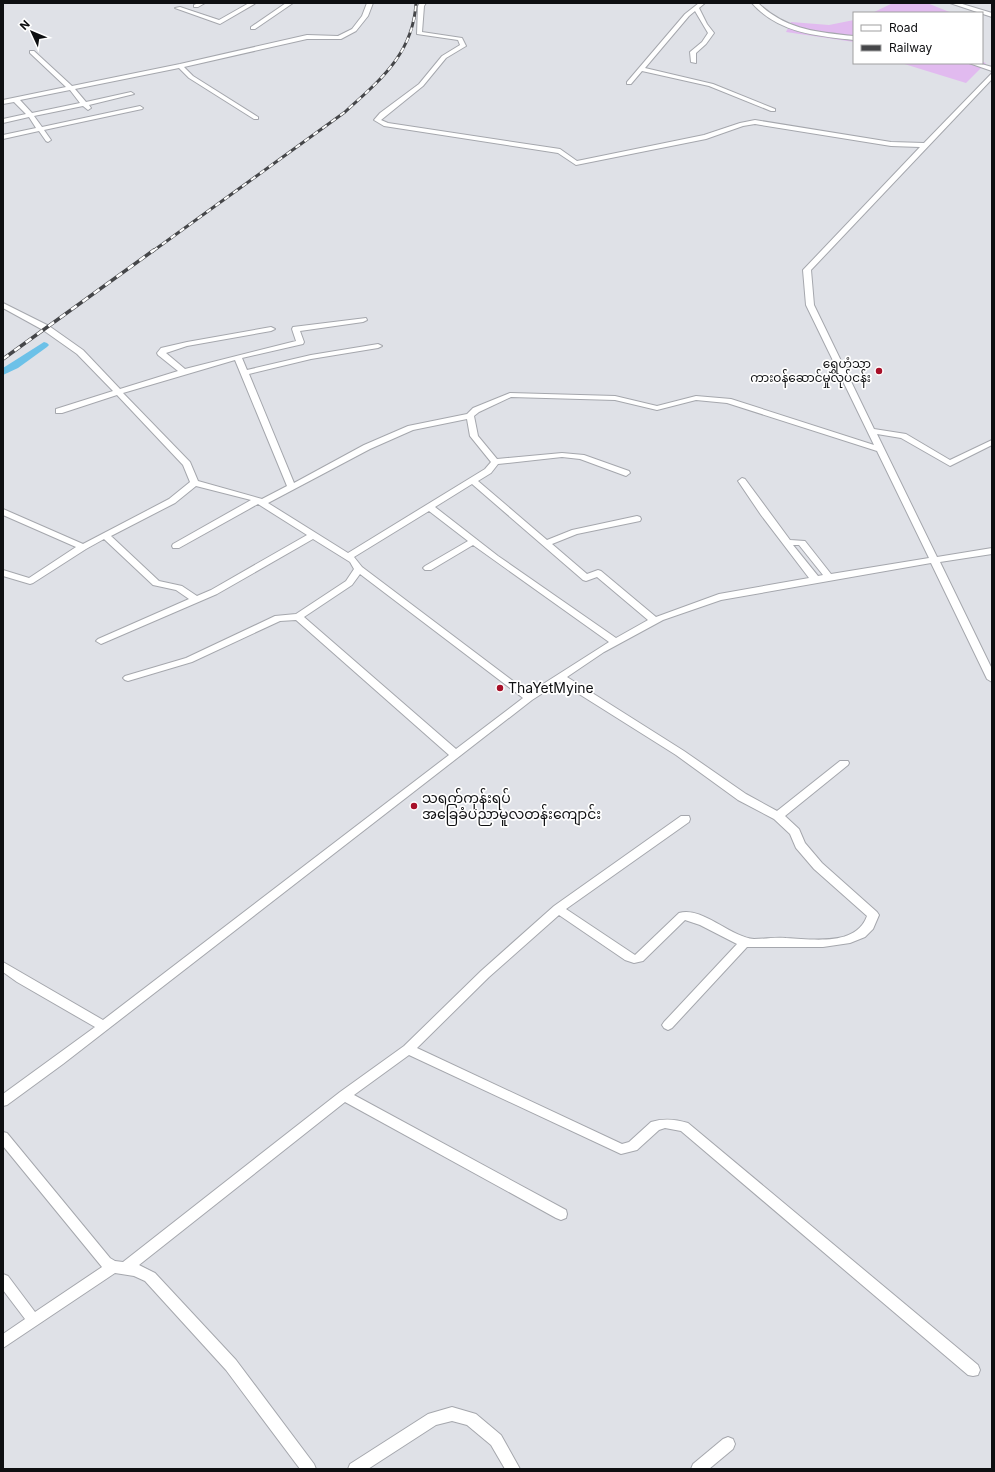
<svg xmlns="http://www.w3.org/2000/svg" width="995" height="1472" viewBox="0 0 995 1472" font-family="Inter,'Noto Sans Myanmar',sans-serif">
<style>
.green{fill:#e1baef}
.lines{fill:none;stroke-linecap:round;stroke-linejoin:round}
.canal{fill:#6cc1e8;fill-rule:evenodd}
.street-casing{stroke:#a5a7ad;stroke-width:2}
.street{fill:#fff;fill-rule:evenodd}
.rail-far1-casing{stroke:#454649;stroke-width:3}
.rail-casing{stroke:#454649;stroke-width:3.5}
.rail-far1{stroke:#fff;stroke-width:2;stroke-dasharray:5.5;stroke-linecap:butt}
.rail{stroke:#fff;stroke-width:2.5;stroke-dasharray:7;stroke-linecap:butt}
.poi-dot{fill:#a70f28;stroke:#fff;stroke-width:1.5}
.labels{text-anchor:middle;stroke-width:3.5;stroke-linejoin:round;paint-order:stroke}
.far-poi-label{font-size:12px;fill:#0e0f11;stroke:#fff;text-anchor:end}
.poi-label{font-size:14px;fill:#0e0f11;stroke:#fff;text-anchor:start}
</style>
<rect width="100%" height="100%" fill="#dfe1e7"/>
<g class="green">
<polygon points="893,3 927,3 952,13 872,13"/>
<polygon points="854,20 854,42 786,32 791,22 829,25"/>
<polygon points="982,62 986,63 966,83 901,63"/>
</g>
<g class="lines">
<polygon class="canal" points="44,342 47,343 49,345 47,347 18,368 3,375 3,368"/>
<defs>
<g id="street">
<polygon points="198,3 205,3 198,7 194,7 194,5"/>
<polygon points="249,3 256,3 220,24 175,8 180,7 219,20"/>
<polygon points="286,3 293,3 255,29 251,29 251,27"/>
<path d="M 367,3 L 373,3 L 368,16 L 356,31 L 341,39 L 307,39 L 184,67 L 193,76 L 258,117 L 258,119 L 254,119 L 189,78 L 179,68 L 75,89 L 86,102 L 131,92 L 134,94 L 89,105 L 91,108 L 88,110 L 83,106 L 34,116 L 42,127 L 140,106 L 143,108 L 142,109 L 44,130 L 51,140 L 48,142 L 46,141 L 39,131 L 3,139 L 3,135 L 36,128 L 29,117 L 3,123 L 3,119 L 26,114 L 14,102 L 3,104 L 3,100 L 66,87 L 30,53 L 30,51 L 34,51 L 72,86 L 180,64 L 307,35 L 338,36 L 352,29 L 362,16 ZM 70,90 L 80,103 L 32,113 L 20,100 Z"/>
<path d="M 420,3 L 426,3 L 424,6 L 422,32 L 462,38 L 466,46 L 446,58 L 423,86 L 381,120 L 388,123 L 560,149 L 577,161 L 704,135 L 740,123 L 755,120 L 891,142 L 924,143 L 992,73 L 992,79 L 811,270 L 814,305 L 874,429 L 906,434 L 950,460 L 992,440 L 992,445 L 950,466 L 901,438 L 877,434 L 937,557 L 992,548 L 992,554 L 940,562 L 992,669 L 992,682 L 987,679 L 931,563 L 721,600 L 663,620 L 604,652 L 567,677 L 684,751 L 746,794 L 777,811 L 840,761 L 848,761 L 849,763 L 848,765 L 785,816 L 799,829 L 805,843 L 822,863 L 877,912 L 879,915 L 873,929 L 865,937 L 850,943 L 823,947 L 747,947 L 672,1028 L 668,1030 L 664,1028 L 662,1025 L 664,1022 L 737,944 L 700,925 L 685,920 L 643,961 L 634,963 L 625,960 L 559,915 L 489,977 L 417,1048 L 622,1144 L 629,1142 L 651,1122 C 664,1118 675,1119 688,1123 L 978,1365 L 980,1370 L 978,1375 L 973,1376 L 968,1375 L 681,1131 L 665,1128 L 659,1130 L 637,1150 L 621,1154 L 409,1055 L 354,1095 L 566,1210 L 567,1214 L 566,1218 L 561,1220 L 556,1218 L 345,1102 L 139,1265 L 155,1273 L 236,1360 L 314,1464 L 316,1469 L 300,1469 L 226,1370 L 145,1281 L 134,1276 L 115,1273 L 3,1348 L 3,1334 L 25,1319 L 3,1290 L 3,1274 L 8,1276 L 35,1312 L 102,1267 L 3,1146 L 3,1132 L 7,1133 L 110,1258 L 115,1261 L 123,1262 L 340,1092 L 404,1046 L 481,971 L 554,906 L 681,816 L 689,816 L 690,819 L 689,822 L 566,909 L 635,955 L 679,913 C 702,906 730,937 754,939 C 765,939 775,937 786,938 C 811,939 856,947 867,916 L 814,869 L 796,848 L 790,834 L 774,819 L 738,800 L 676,755 L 560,682 L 532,700 L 63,1064 L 7,1105 L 3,1106 L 3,1094 L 95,1027 L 17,982 L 3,972 L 3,962 L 103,1020 L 449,755 L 296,620 L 280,621 L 192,662 L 128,681 L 125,680 L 123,678 L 125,676 L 186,658 L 275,616 L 296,614 L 346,581 L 354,569 L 350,562 L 313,539 L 217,594 L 101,644 L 96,641 L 98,639 L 189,599 L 176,590 L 153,585 L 104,539 L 86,549 L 33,583 L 30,584 L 3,576 L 3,570 L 29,578 L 76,547 L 3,515 L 3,509 L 83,544 L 169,499 L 190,482 L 183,465 L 117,395 L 62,413 L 56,413 L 56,409 L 113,391 L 77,354 L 43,330 L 3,308 L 3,303 L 49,326 L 83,350 L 120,389 L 178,371 L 158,355 L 157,353 L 161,348 L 187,342 L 271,327 L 275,329 L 271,331 L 187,346 L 166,353 L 185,369 L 296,341 L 292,329 L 293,327 L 366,318 L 367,320 L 363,322 L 300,331 L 304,342 L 303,344 L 242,358 L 247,370 L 311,355 L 378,344 L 382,346 L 378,348 L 311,359 L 249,374 L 294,483 L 364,445 L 408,426 L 467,414 L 473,408 L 510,393 L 615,396 L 657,406 L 696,396 L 731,399 L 874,445 L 806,305 L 803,270 L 920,147 L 891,146 L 755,124 L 743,126 L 706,139 L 576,165 L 558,153 L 384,126 L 374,120 L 380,113 L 419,84 L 442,56 L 460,45 L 458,40 L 417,34 L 418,6 ZM 235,360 L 287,486 L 262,499 L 198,481 L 190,462 L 123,393 ZM 511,397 L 615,400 L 657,410 L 696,400 L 727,403 L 877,451 L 929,558 L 831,574 L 805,541 L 790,540 L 745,479 L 742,478 L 738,481 L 761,515 L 809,578 L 719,594 L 656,617 L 601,571 L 598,570 L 587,574 L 552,544 L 577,534 L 640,521 L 641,519 L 640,517 L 637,516 L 572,530 L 547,540 L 478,481 L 491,473 L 498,464 L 562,457 L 580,459 L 626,476 L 630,473 L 629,471 L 584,455 L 562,453 L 497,459 L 478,436 L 474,416 L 479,412 ZM 467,419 L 470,436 L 491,462 L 485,469 L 348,553 L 268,503 L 370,449 L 413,430 ZM 472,484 L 583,580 L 586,581 L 597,577 L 648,620 L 616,638 L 498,556 L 435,507 ZM 196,486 L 251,500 L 173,544 L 172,546 L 173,548 L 179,548 L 258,504 L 307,535 L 211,590 L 197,596 L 182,586 L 159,581 L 111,536 L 175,503 ZM 429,511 L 468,541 L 425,566 L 423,568 L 425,570 L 431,570 L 473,545 L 609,642 L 529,693 L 362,567 L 354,557 ZM 793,545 L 799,545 L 823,575 L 818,576 ZM 360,574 L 523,698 L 456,749 L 304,617 L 352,585 Z"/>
<polygon points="699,3 705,3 699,8 707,24 714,33 706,44 696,53 696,63 691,62 690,52 702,42 708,33 695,11 689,16 645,68 713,84 775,109 775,111 771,111 709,86 642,71 631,84 627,84 627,82 685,14"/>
<path d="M 752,3 L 758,3 C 786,30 817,32 854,36 L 854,40 C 817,36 778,33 752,3 Z"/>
<polygon points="950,3 959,3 992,13 992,17"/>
<polygon points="969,63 978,63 992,67 992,71"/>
<polygon points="452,1407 476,1414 501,1435 520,1469 505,1469 491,1445 467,1425 452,1421 436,1425 368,1469 348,1469 350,1464 428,1414"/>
<polygon points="728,1437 733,1439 735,1444 733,1449 709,1469 691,1469 693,1464 723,1439"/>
</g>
</defs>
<use href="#street" class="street-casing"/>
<use href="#street" class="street"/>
<defs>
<path id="rail-far1" d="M 153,251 L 345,112 C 380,80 413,54 416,3"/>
<polyline id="rail" points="3,359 154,250"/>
</defs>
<use href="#rail-far1" class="rail-far1-casing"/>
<use href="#rail" class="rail-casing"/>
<use href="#rail-far1" class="rail-far1"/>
<use href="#rail" class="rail"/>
</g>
<g class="poi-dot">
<circle cx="879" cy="371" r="4"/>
<circle cx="500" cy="688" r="4"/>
<circle cx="414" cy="806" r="4"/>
</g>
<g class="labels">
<g class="far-poi-label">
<text x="871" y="368">ရွှေဟံသာ<tspan x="871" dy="14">ကားဝန်ဆောင်မှုလုပ်ငန်း</tspan></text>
</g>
<g class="poi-label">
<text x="508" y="693">ThaYetMyine</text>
<text x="422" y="803">သရက်ကုန်းရပ်<tspan x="422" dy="16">အခြေခံပညာမူလတန်းကျောင်း</tspan></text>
</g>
</g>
<rect width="995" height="1472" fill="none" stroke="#0e0f11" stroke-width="8"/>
<rect x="853" y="12" width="130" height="52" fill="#ffffff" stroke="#9f9fa0"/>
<rect x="861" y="25" width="20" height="6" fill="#ffffff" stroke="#9f9fa0"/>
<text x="889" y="32" font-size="12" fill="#0e0f11">Road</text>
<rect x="861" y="45" width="20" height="6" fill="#454649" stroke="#9f9fa0"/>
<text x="889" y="52" font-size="12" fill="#0e0f11">Railway</text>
<g transform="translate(32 32) rotate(314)" stroke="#ffffff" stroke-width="3" paint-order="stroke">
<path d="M0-3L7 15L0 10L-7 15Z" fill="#0e0f11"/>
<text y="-6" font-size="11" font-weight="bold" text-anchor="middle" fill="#0e0f11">N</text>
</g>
</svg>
